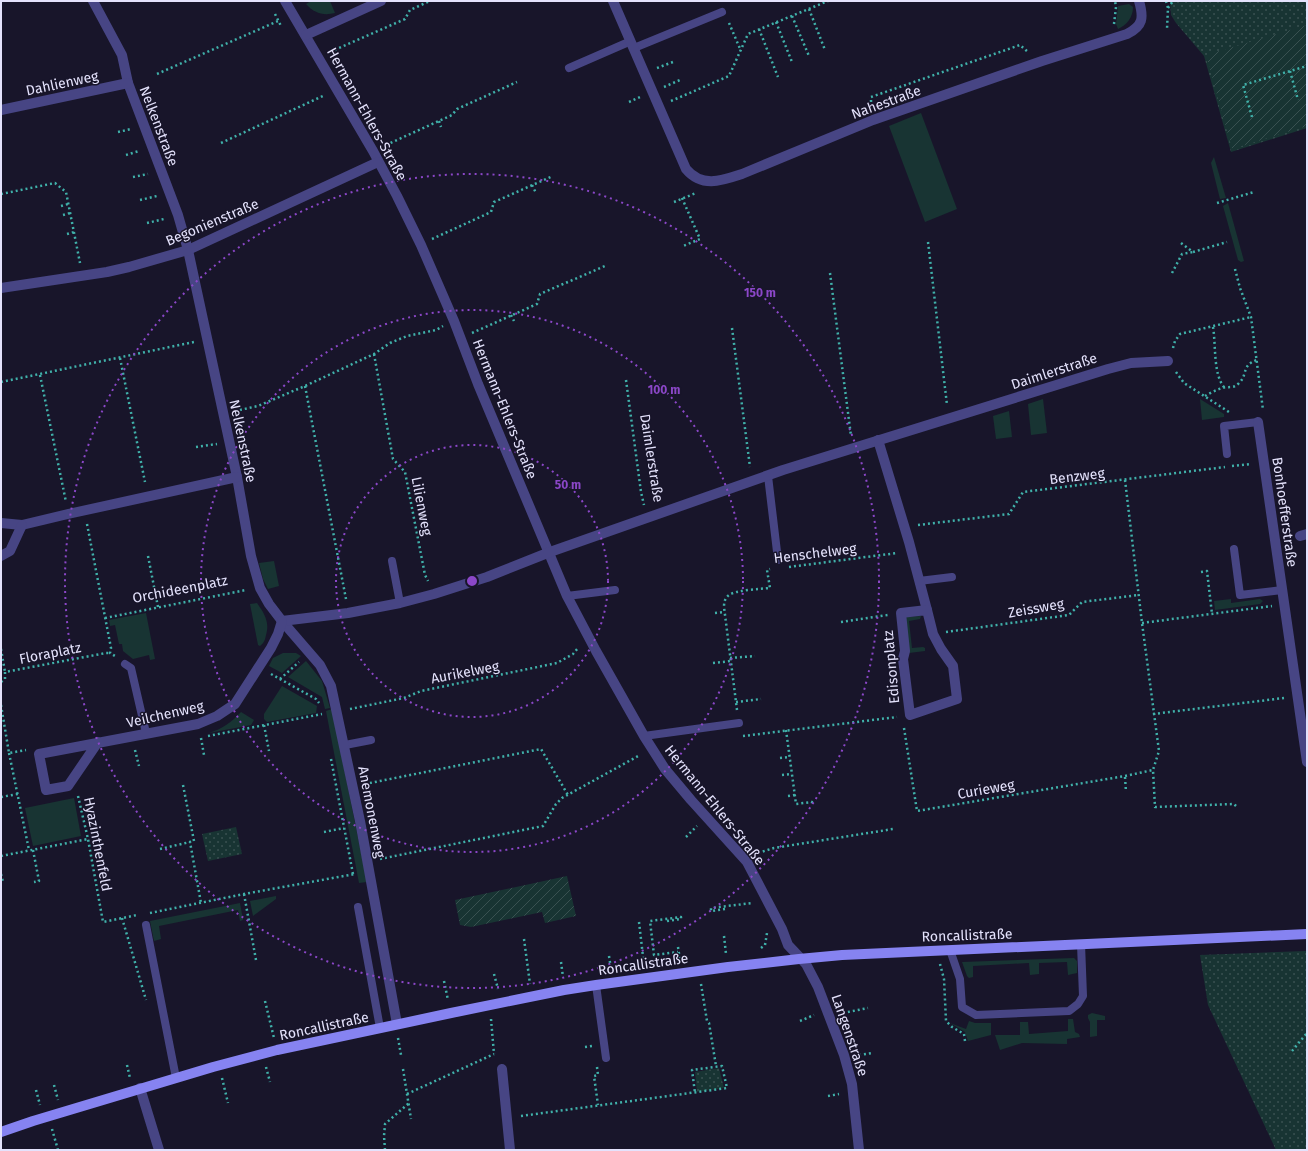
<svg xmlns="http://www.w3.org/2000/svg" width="1308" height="1151" viewBox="0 0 1308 1151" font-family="'Fira Sans',sans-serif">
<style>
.grass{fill:#183433}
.park{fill:url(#park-dots)}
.garden{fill:url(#garden-furrows)}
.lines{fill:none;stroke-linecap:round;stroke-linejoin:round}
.path{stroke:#40b1aa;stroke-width:2.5;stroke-dasharray:2 3;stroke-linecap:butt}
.lane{stroke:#474584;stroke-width:8}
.street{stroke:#474584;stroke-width:10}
.secondary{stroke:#8683f1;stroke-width:10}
.ring{fill:none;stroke:#8b47c8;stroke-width:2;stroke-dasharray:2 4}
.labels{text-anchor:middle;stroke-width:3;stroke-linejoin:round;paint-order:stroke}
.street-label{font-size:14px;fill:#e4e2fc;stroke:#18152a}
.centre{fill:#8b47c8;stroke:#18152a;stroke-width:2}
.ring-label{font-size:12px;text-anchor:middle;font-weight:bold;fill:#8b47c8;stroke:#18152a;stroke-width:3;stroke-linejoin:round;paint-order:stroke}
</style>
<defs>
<pattern id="park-dots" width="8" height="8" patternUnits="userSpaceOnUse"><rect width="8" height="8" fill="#183433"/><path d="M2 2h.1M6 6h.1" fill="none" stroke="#395151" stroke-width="1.8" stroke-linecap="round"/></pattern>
<pattern id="garden-furrows" width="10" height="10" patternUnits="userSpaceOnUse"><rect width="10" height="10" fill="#183433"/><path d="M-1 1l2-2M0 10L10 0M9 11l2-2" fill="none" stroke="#395151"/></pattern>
</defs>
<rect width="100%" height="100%" fill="#18152a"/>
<g class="grass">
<path d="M 311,1 L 330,1 L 335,13 C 323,16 314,13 306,4 Z"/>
<path d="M 1129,4 L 1133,7 C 1133,17 1127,25 1118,29 L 1116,24 L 1118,6 Z"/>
<polygon points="921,113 957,209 925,222 889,126"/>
<polygon points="1214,157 1226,198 1220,199 1211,163"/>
<polygon points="1228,203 1244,261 1241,262 1238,260 1223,206"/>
<polygon points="1043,399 1047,433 1031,435 1028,404"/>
<polygon points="1200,399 1224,414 1224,417 1202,420"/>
<polygon points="1009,411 1012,437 996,439 993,416"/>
<polygon points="274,561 279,586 268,589 263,579 259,563"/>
<polygon points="1231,599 1231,603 1260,599 1263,601 1260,604 1215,610 1214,601"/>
<path d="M 257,603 C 264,613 270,622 266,635 C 265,640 264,643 260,646 L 258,645 L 250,604 Z"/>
<polygon points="146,613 155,659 150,660 149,655 133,659 123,651 122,644 119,644 115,625 110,626 109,620"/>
<polygon points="921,616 920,619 909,621 912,648 923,647 925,648 925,651 909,653 905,617"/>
<polygon points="283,653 296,653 301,656 282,673 269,666 273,658"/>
<polygon points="306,661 322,681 330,708 325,709 322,697 288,677"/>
<polygon points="282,686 317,706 316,713 267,722 264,719 264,714"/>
<polygon points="332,709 367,882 359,883 326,711"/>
<path d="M 241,712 L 254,720 L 251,725 L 209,733 C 222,729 232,722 241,712 Z"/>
<polygon points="74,798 81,836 33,846 25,808"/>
<polygon points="276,896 276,899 253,916 250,901"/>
<polygon points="240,903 243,920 240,921 238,910 159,926 161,939 154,941 150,921"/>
<polygon points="1074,958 1077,961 1077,973 1068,975 1067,962 1039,963 1039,974 1030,975 1029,963 973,966 973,977 969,978 967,976 962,962"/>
<polygon points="1092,1013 1105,1016 1105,1020 1097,1020 1097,1036 1090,1037 1090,1022 1088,1018 1088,1015"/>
<polygon points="1068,1019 1073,1019 1075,1032 1079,1034 1080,1037 1067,1039 1067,1044 1022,1043 1000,1050 995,1035 1020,1035 1020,1022 1028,1022 1029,1034 1068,1031"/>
<polygon points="969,1021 975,1023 991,1023 991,1035 968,1041 965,1032 950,1023 966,1029"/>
</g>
<g class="park">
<polygon points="1170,1 1307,1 1307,128 1231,152 1204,56 1176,23 1171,15"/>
<polygon points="236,827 242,854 208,861 202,834"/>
<polygon points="1306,951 1307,952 1307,1150 1276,1150 1208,1005 1200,955"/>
<polygon points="719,1068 724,1088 697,1092 695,1072"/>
</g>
<g class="garden">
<polygon points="1307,25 1307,126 1232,149 1206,55"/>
<polygon points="567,876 576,916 545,923 542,912 471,927 460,925 455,900"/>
</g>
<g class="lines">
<g class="path">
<polyline points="1166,1 1168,8 1167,29"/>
<polyline points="1168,8 1173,1"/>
<polyline points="809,9 825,50"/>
<polyline points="275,14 281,26"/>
<polyline points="792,16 809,56"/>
<polyline points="776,22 792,62"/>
<polyline points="729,23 741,51"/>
<polyline points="1114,24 1116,7 1115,1"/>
<polyline points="759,29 778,77"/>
<polyline points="330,52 405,19 410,10 430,1"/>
<polyline points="657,68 673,62"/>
<polyline points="1290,71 1298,100"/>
<polyline points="157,74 278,21"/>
<polyline points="664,87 680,80"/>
<polyline points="671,101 729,76 748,34 828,1"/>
<polyline points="629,102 640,97"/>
<polyline points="871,107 871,97 1020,45 1028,52"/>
<polyline points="1252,117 1243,85 1307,66"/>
<polyline points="439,121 441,127"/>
<polyline points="118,132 131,129"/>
<polyline points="221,143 325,95"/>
<polyline points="386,145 452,115 457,109 517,82"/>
<polyline points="126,155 139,151"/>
<polyline points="133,177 148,174"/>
<polyline points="532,185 536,193"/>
<polyline points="1,194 55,183 66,192 80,263"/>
<polyline points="682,198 700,239 683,246"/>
<polyline points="140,200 157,196"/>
<polyline points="674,202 696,193"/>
<polyline points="1217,203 1254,192"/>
<polyline points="61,206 68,204"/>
<polyline points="63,215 70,213"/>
<polyline points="147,223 164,219"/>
<polyline points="67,234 74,232"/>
<polyline points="432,239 491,212 494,202 553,176"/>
<polyline points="928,242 947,405"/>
<polyline points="1181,243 1193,252 1227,242"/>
<polyline points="1235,269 1240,288 1251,317 1263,410"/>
<polyline points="830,273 851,436"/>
<polyline points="1172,273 1182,254 1193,252"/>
<polyline points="511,315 514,321"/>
<path d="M 1213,327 C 1216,344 1213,374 1224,387"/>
<polyline points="732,328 750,467"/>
<polyline points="472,333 537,304 540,294 605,266"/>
<polyline points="1173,348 1175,341 1180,334 1251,317"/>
<polyline points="374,354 393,459 405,472 425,575 428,581"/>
<polyline points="120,358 145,482"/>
<polyline points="1176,372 1184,383 1229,412"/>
<polyline points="40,375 66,502"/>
<polyline points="626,380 641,492 644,505"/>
<polyline points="1,382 194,342"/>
<polyline points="305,386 346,599"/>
<path d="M 1205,396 C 1210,393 1216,390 1222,388 C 1228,386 1234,389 1239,383 C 1248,375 1241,365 1257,360"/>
<polyline points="235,411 258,406 305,386 374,354 390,343 407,336 436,330 443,326"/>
<polyline points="196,447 217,444"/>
<polyline points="1232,466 1251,464"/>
<polyline points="1125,480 1142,623 1159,751 1153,770 1155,807 1234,804 1238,808"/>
<polyline points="87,524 111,648 110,653 115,656"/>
<polyline points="918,525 1009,514 1023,492 1225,467"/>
<polyline points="148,556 158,607"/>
<polyline points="789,567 897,553"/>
<polyline points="1201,572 1207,571 1212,614"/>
<polyline points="715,613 724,612"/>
<polyline points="105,618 246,590"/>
<polyline points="841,622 888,615"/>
<polyline points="1142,623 1272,606"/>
<polyline points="946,632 1069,615 1082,602 1139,595"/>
<polyline points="1,649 5,672"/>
<polyline points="730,658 755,656"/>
<polyline points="713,663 731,661"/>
<polyline points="271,674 316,699 319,703"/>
<polyline points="280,679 299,662"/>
<polyline points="1,682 5,679 5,672 106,653 110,653"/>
<polyline points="736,702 761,699"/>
<polyline points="1,705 9,753 26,750"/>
<polyline points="350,709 404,698 421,691 557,663 573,654 578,648"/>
<path d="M 737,710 L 724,607 C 724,602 725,598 729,595 C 736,590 760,589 770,588 L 767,570 L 770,569"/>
<polyline points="1153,714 1284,698"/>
<polyline points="264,725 269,751"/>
<polyline points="904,728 917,811 1125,776 1153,770"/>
<polyline points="786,730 796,804 812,802 812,806"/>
<polyline points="208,736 322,714"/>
<polyline points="743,736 897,717"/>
<polyline points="201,738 204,755"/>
<polyline points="135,750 139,766"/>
<polyline points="9,753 29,850"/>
<polyline points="780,758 789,757"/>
<polyline points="331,759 353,874"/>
<polyline points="782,775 792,774"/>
<polyline points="1125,777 1126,792"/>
<polyline points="365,784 541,749 568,795"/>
<polyline points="183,785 194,841 190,842 201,903"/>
<polyline points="78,796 88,839 103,922 137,915"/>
<polyline points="788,796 795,795"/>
<polyline points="1,797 18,794"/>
<polyline points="324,832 344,828"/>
<polyline points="686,837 697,826"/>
<polyline points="160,849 190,842"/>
<polyline points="33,850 39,881 34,882"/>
<polyline points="758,853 774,848 893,829"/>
<polyline points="1,856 88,839"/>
<polyline points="380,859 543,826 556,804 562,798 640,755"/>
<polyline points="1,874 3,882 1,882"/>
<polyline points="244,894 256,960"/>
<polyline points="725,909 711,911 711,908 752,903"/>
<polyline points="150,913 244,894 355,874"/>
<polyline points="122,918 146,1000"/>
<polyline points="667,921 680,919 681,919 681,917 650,921 654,955 678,952"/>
<polyline points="639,922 644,965"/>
<polyline points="724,936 726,954"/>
<polyline points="524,939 530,984"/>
<polyline points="678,947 680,960"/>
<polyline points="761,948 765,945 767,933"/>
<polyline points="609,956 611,969"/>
<polyline points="561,962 563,977"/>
<polyline points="940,964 944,979 946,1021 952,1027 964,1034 965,1041"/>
<polyline points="494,974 498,989"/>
<polyline points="444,981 448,1000"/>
<polyline points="701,984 707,1021 709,1023 716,1066"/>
<polyline points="265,1001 274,1038"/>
<polyline points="843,1013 868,1008"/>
<polyline points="491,1019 494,1054"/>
<polyline points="800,1021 814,1015"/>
<polyline points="398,1038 401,1055"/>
<polyline points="585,1047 592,1046"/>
<polyline points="1292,1051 1307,1033"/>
<polyline points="859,1055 872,1053"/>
<polyline points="127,1065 130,1078"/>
<polyline points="266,1067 270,1082"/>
<polyline points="597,1067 598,1075 594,1076 598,1105"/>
<polyline points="403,1069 411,1119"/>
<polyline points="222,1078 228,1103"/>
<polyline points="54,1085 58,1100"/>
<polyline points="36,1090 40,1105"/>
<polyline points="407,1094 494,1054"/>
<polyline points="828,1096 839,1094"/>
<polyline points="521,1116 727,1088 722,1066 692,1070 695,1093"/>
<polyline points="52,1129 58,1150"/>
<polyline points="385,1150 384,1136 385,1124 409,1103"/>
</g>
<g class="lane">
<polyline points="634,48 722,12"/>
<polyline points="569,68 631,41"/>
<polyline points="1227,454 1224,426 1258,422"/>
<polyline points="768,476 778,560"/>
<polyline points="1234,549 1240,595 1282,590"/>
<polyline points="392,561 400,603"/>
<polyline points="919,581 952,577"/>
<polyline points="567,596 615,590"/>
<polyline points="125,664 131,668 146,733"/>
<polyline points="644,736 739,723"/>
<polyline points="345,745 371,740"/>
<polyline points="358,907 380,1028"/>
<polyline points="146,925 176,1078"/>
<polyline points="950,950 960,979 962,1007 976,1015 1069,1011 1078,1004 1083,996 1081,944"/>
<polyline points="596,985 606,1058"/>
</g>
<g class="street">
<polyline points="93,1 122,55 128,83 178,215 188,250 237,477 251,556 260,588 269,604 282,621 320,665 331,686 360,821 397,1024"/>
<polyline points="285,1 373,151 397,196 421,245 454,321 478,384 567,596 596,651 644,736 665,769 691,800 747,862 782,929 788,945 806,964 818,987 844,1055 852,1084 859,1150"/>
<path d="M 613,1 L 686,169 C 702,188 721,181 742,174 L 873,120 L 1042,61 L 1127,34 C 1143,26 1144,18 1139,1"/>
<polyline points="306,35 381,1"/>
<polyline points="1,110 128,83"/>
<polyline points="1,288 107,272 129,267 188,250 378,162"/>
<polyline points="1258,422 1307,762"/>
<polyline points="878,440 909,542 927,610"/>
<polyline points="1,523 22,525 68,514 237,477"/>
<polyline points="1300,536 1307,534"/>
<polyline points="1,556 10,551 22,525"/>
<polygon points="927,610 933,634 941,649 953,666 957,699 910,715 903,659 905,651 901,613"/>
<polyline points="282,621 348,613 400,603 434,594 487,577 550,552 783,470 1108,369 1131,363 1168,361"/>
<polyline points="98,742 68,786 46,790 39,754 198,724 217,716 235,704 271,648 278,634 282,621"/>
<polyline points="502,1069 510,1150"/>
<polyline points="140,1088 159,1150"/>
</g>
<polyline class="secondary" points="1,1132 33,1121 213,1067 277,1050 451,1013 564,990 596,985 728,967 799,959 842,955 1307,934"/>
</g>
<g class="ring">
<circle cx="472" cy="581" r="136"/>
<circle cx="472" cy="581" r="271"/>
<circle cx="472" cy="581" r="407"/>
</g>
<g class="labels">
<g class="street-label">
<text transform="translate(62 83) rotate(-12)" y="5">Dahlienweg</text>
<text transform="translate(886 102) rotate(-20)" y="5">Nahestraße</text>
<text transform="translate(367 114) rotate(61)" y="5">Hermann-Ehlers-Straße</text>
<text transform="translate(159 126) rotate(69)" y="5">Nelkenstraße</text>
<text transform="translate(212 222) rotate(-23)" y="5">Begonienstraße</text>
<text transform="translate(1054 371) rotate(-18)" y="5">Daimlerstraße</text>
<text transform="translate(505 409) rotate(68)" y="5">Hermann-Ehlers-Straße</text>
<text transform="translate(243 441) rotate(78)" y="5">Nelkenstraße</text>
<text transform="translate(652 458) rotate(81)" y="5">Daimlerstraße</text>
<text transform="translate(1077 476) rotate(-7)" y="5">Benzweg</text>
<text transform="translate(422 506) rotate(79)" y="5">Lilienweg</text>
<text transform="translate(1285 512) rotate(82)" y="5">Bonhoefferstraße</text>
<text transform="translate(815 553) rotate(-7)" y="5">Henschelweg</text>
<text transform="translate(180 589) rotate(-11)" y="5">Orchideenplatz</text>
<text transform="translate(1036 608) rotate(-10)" y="5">Zeissweg</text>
<text transform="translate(50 653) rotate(-11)" y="5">Floraplatz</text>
<text transform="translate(891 667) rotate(-95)" y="5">Edisonplatz</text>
<text transform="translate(465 672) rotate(-11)" y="5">Aurikelweg</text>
<text transform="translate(165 714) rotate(-13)" y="5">Veilchenweg</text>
<text transform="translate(986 789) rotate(-10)" y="5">Curieweg</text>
<text transform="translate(715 805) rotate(51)" y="5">Hermann-Ehlers-Straße</text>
<text transform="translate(372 812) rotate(79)" y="5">Anemonenweg</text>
<text transform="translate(98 844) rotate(79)" y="5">Hyazinthenfeld</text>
<text transform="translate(967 935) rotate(-2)" y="5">Roncallistraße</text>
<text transform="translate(643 964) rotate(-8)" y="5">Roncallistraße</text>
<text transform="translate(324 1026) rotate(-12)" y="5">Roncallistraße</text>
<text transform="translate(850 1035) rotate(71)" y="5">Langenstraße</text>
</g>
</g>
<circle cx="472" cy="581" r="6" class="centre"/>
<g class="ring-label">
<text x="760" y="297">150 m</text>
<text x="664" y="394">100 m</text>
<text x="568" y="489">50 m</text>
</g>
<rect width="1308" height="1151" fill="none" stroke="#e4e2fc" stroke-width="4"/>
</svg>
